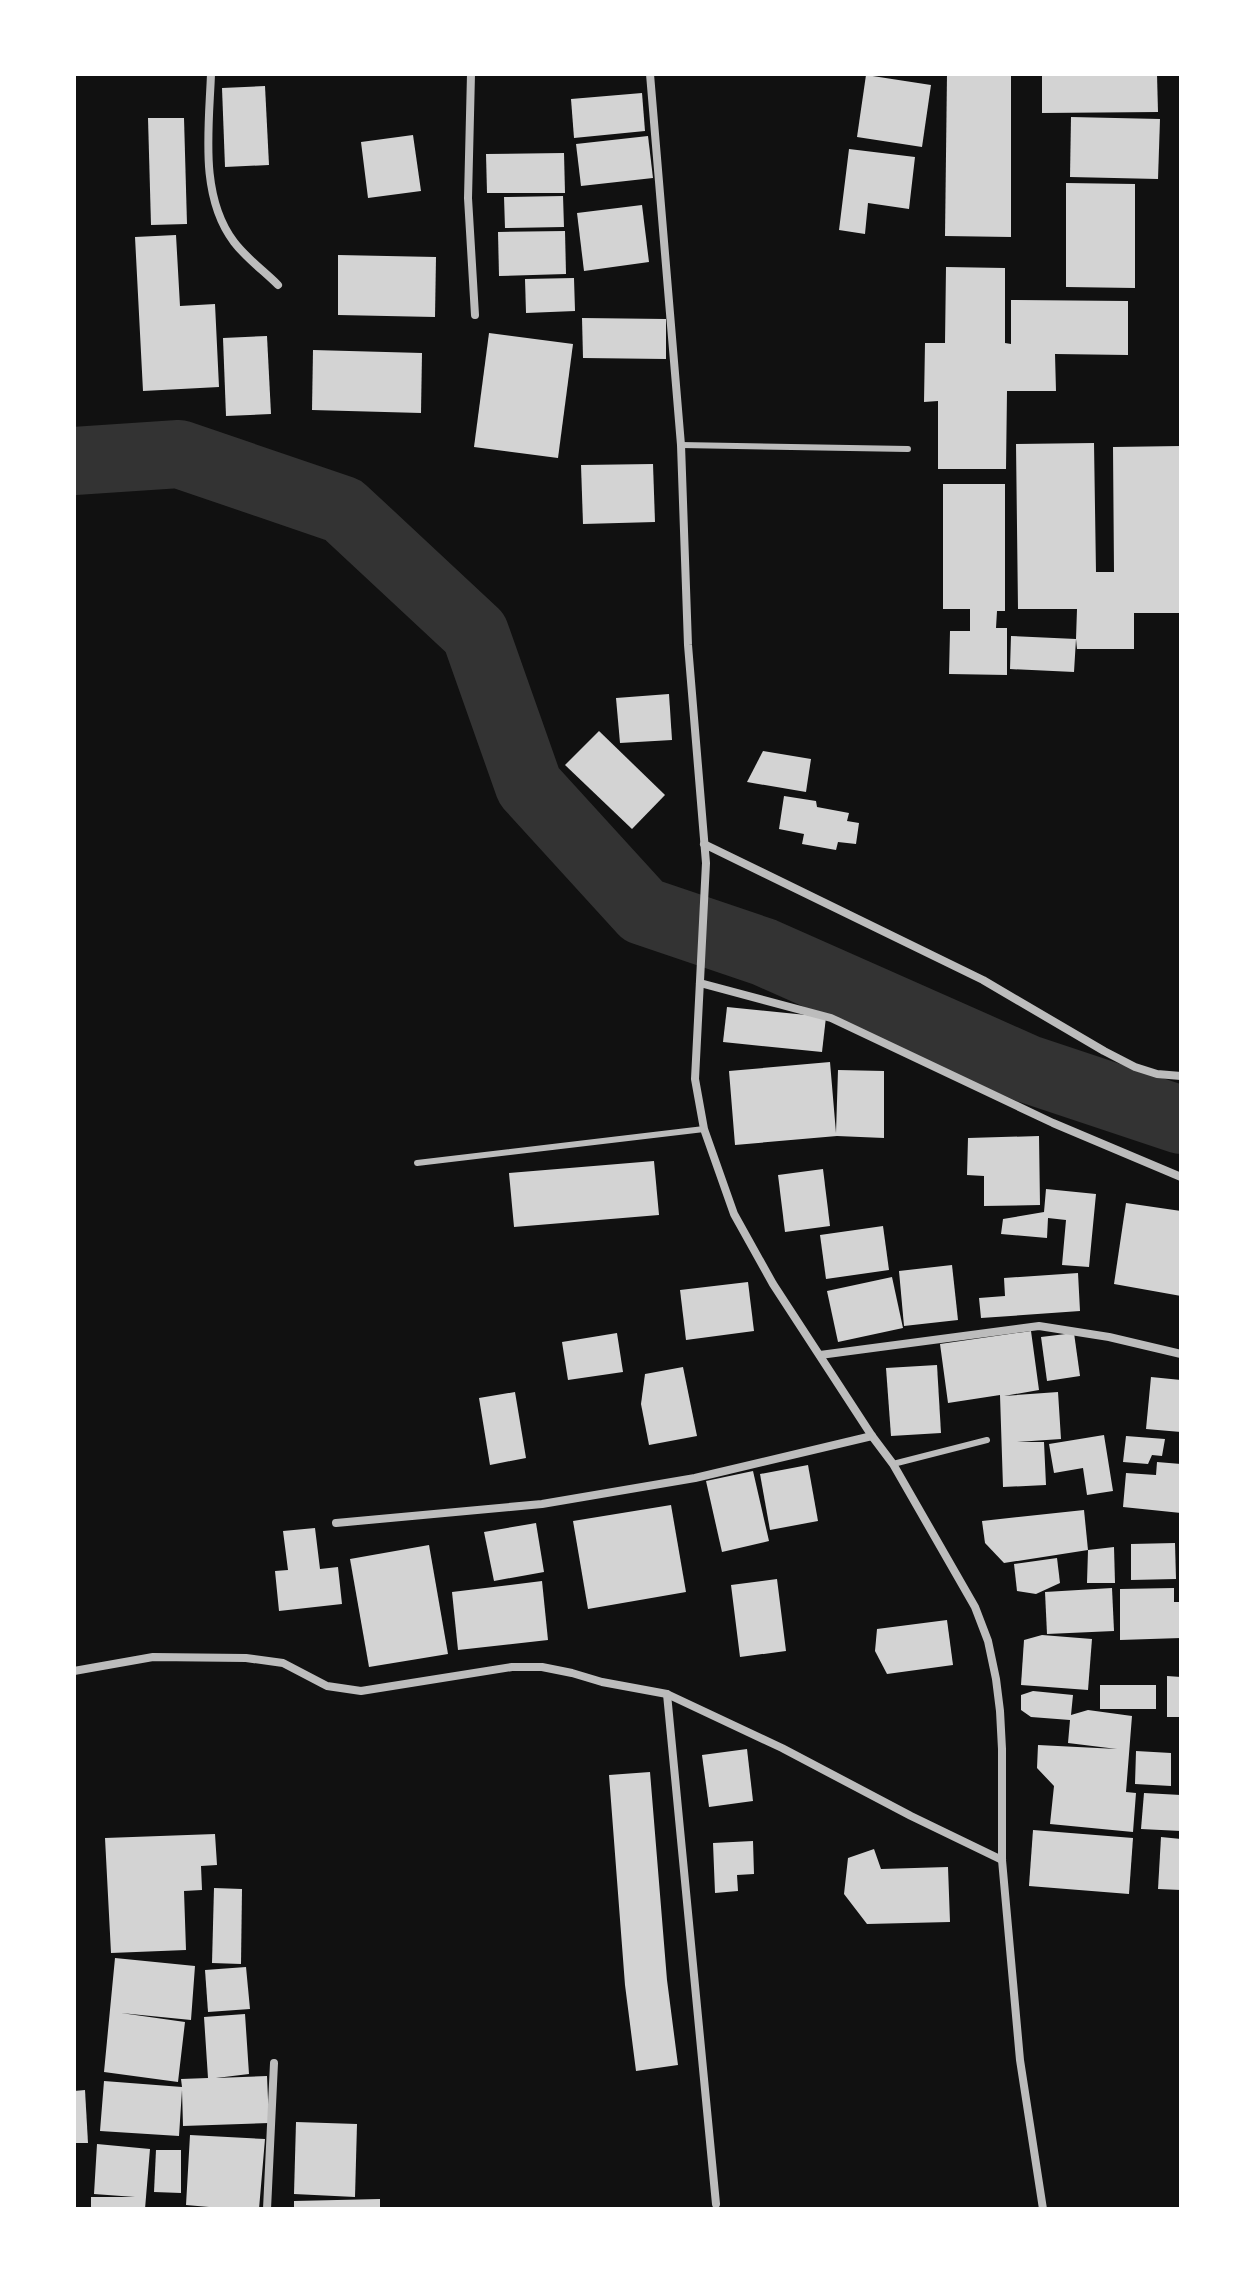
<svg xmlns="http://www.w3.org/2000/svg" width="1255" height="2283" viewBox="0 0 1255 2283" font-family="'IBM Plex Serif',serif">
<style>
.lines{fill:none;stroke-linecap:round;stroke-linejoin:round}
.river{stroke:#333;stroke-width:68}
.building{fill:#d3d3d3}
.service{stroke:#bcbcbc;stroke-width:6}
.minor{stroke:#bcbcbc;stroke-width:8}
</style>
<rect width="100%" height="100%" fill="#111"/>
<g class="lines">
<polyline class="river" points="74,461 179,454 343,510 475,633 529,786 643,911 764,952 1028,1069 1181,1120"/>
</g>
<g class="building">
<polygon points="947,74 1011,74 1011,237 945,236"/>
<polygon points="1042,74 1157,74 1158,112 1042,113"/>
<polygon points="866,75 931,85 922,147 857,137"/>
<polygon points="265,86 269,165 225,167 222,88"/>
<polygon points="642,93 645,131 574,138 571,99"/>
<polygon points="1071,117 1160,119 1158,179 1070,177"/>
<polygon points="148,118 184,118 187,224 151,225"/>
<polygon points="413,135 421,191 368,198 361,142"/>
<polygon points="648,136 653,178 581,186 576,144"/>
<polygon points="849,149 915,157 909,209 868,203 865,234 839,230"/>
<polygon points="564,153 565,193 487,193 486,154"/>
<polygon points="1066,183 1135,184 1135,288 1066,287"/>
<polygon points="563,196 564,227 505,228 504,197"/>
<polygon points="642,205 649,262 584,271 577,213"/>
<polygon points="565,231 566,274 499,276 498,232"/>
<polygon points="176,235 180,306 215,304 219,387 143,391 135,237"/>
<polygon points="338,255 436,257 435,317 338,315"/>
<polygon points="946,267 1005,268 1005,343 1011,344 1011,300 1128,301 1128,355 1055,354 1056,391 1007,391 1006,469 938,469 938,401 924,402 925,343 945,343"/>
<polygon points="574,278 575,311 526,313 525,279"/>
<polygon points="582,318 666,319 666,359 583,358"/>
<polygon points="489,333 573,344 558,458 474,447"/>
<polygon points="267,336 271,414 226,416 223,338"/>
<polygon points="313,350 422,353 421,413 312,410"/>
<polygon points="1094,443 1096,572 1114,572 1113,447 1181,446 1181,613 1134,613 1134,649 1077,649 1076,639 1074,672 1010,669 1011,636 1076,639 1077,609 1018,609 1016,444"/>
<polygon points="653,464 655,522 583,524 581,465"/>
<polygon points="943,484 1005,484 1005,611 997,611 996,628 1007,628 1007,675 949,674 950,631 970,631 970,609 943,609"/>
<polygon points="669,694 672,740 620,743 616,698"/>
<polygon points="599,731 665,795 632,829 565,765"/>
<polygon points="763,751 811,759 806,792 747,782"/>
<polygon points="784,796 816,801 817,807 849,813 847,821 859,823 856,844 838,842 836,850 802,844 804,834 779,829"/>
<polygon points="727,1007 826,1017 822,1052 723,1042"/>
<polygon points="830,1062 836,1133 838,1070 884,1071 884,1138 837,1136 735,1145 729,1071"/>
<polygon points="1039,1136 1040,1205 984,1206 984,1176 967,1175 968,1138"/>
<polygon points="654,1161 659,1215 514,1227 509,1173"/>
<polygon points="823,1169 830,1226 785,1232 778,1175"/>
<polygon points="1046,1189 1096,1194 1089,1267 1062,1265 1066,1220 1048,1218 1047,1238 1001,1234 1003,1219 1044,1212"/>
<polygon points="1126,1203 1181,1211 1181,1296 1114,1284"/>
<polygon points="883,1226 889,1270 826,1279 820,1235"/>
<polygon points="952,1265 958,1320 904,1326 899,1271"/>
<polygon points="1078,1273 1080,1311 981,1318 979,1298 1005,1296 1004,1278"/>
<polygon points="892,1277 903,1328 838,1342 827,1291"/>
<polygon points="748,1282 754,1331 686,1340 680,1290"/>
<polygon points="1031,1331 1039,1390 1004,1396 1058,1392 1061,1439 1017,1442 1044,1442 1046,1485 1003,1487 1000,1395 948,1403 940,1344"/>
<polygon points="617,1333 623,1372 568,1380 562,1342"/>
<polygon points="1074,1333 1080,1376 1047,1381 1041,1337"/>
<polygon points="937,1365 941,1433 891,1436 886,1368"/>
<polygon points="683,1367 697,1436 649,1445 641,1404 645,1374"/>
<polygon points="1151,1377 1181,1380 1181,1432 1146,1429"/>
<polygon points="515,1392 526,1458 490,1465 479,1398"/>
<polygon points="1104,1435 1113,1491 1087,1495 1083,1468 1054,1473 1049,1444"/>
<polygon points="1126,1436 1165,1439 1162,1456 1152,1455 1148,1464 1123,1462"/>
<polygon points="1157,1462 1181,1464 1181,1513 1123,1507 1126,1473 1156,1475"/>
<polygon points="808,1465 818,1521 770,1530 760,1474"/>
<polygon points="753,1471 769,1541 722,1552 706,1481"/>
<polygon points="671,1505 686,1592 588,1609 573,1521"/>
<polygon points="1084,1510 1088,1550 1004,1563 985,1543 982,1521"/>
<polygon points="536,1523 544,1572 494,1581 484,1532"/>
<polygon points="315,1528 320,1569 338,1567 342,1604 279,1611 275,1571 288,1570 283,1531"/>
<polygon points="1175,1543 1176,1579 1131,1580 1131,1544"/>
<polygon points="429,1545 448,1654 369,1667 350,1559"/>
<polygon points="1114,1547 1115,1583 1087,1583 1088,1550"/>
<polygon points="1057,1558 1060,1583 1036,1594 1017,1591 1014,1564"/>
<polygon points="777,1579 786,1651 740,1657 731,1585"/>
<polygon points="542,1581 548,1640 458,1650 452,1592"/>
<polygon points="1112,1588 1114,1631 1047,1634 1045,1592"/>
<polygon points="1174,1588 1174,1602 1181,1602 1181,1638 1120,1640 1120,1589"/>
<polygon points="947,1620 953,1665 887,1674 875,1651 877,1629"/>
<polygon points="1042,1635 1092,1639 1088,1690 1021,1685 1024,1640"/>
<polygon points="1167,1676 1181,1677 1181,1717 1167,1717"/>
<rect x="1100" y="1685" width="56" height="24"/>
<polygon points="1033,1691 1073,1695 1071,1715 1088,1710 1132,1716 1126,1792 1136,1793 1133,1832 1050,1824 1054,1786 1037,1768 1038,1745 1117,1749 1068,1743 1070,1720 1031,1717 1021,1710 1021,1695"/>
<polygon points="747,1749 753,1801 709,1807 702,1755"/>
<polygon points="1136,1751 1171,1753 1171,1786 1135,1784"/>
<polygon points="650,1772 667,1980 678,2065 636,2071 625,1985 609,1775"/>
<polygon points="1144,1793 1181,1795 1181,1831 1141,1829"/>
<polygon points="1033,1830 1133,1838 1129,1894 1029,1886"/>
<polygon points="215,1834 217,1865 201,1866 202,1890 184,1891 186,1950 111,1953 105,1838"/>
<polygon points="1161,1837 1181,1839 1181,1890 1158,1889"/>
<polygon points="753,1841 754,1874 737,1875 738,1891 715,1893 713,1843"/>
<polygon points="874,1849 881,1869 948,1867 950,1922 867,1924 844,1894 848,1858"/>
<polygon points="214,1888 242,1889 241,1964 212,1963"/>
<polygon points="115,1958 195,1966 191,2020 121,2013 185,2022 178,2082 104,2072"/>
<polygon points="246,1967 250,2009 208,2012 205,1970"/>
<polygon points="245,2014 249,2074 216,2078 267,2076 269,2123 183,2126 182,2090 179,2136 100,2131 104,2081 182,2087 181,2079 208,2078 204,2017"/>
<polygon points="85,2090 88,2143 74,2143 74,2091"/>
<polygon points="296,2122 357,2124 355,2197 294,2194"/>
<polygon points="190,2135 265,2139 259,2209 209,2209 209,2207 186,2205"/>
<polygon points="97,2144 150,2149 145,2209 91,2209 91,2197 135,2197 94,2194"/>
<polygon points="156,2150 181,2150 181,2193 154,2192"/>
<polygon points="380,2199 380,2209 294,2209 294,2201"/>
</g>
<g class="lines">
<g class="service">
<polyline points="681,445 908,449"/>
<polyline points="417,1163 704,1129"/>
<polyline points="893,1464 987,1440"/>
</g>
<g class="minor">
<path d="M 211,74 C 209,128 199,196 234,242 C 246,258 264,271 278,285"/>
<polyline points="471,74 468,198 475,315"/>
<polyline points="650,74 681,445 688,645 706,863 695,1079 704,1129 734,1214 773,1284 872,1436 893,1464 975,1607 988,1641 996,1679 1000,1711 1002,1749 1002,1860 1020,2060 1043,2209"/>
<polyline points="704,844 983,980 1104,1051 1135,1067 1157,1074 1181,1076"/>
<polyline points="700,983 831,1018 1053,1123 1181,1177"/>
<polyline points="820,1355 1039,1326 1109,1337 1181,1354"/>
<polyline points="336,1523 542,1504 695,1478 872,1436"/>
<polyline points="74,1671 153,1657 246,1658 283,1663 327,1686 361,1691 512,1667 542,1667 572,1673 602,1682 667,1694 782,1748 911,1816 1002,1860"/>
<polyline points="667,1694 716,2204"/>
<polyline points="267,2209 274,2063"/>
</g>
</g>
<rect width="1255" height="2283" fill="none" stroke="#ffffff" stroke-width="152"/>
</svg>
